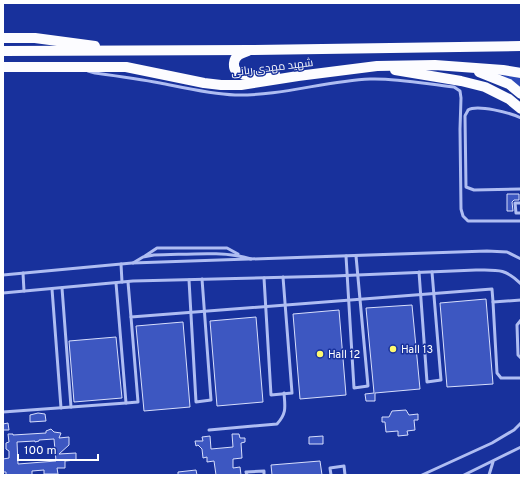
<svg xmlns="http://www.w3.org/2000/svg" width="524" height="478" viewBox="0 0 524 478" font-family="Overpass,Cairo,sans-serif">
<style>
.green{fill:#2c49b9}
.building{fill:#3d57c1;stroke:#d7defc;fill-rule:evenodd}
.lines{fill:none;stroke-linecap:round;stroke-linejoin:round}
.service{stroke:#afbdf2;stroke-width:3}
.trunk{stroke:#fcfcff;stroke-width:10}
.poi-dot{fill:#fff970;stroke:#18319c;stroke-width:1.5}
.labels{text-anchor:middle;stroke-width:3;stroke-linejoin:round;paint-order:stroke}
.street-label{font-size:11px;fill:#fff;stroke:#18319c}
.poi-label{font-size:11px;fill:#fff;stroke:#18319c;text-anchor:start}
</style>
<rect width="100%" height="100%" fill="#18319c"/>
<polygon class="green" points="502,75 521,78 521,87"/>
<g class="building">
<polygon points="507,194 519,194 519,200 514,200 512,202 513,211 507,211"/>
<polygon points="486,299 493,384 447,387 440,303"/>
<polygon points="412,305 420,389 375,393 375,401 366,401 365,394 374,393 366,308"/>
<polygon points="339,310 346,395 300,399 293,314"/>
<polygon points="256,317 263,402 217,406 210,321"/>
<polygon points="183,322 190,407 144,411 136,326"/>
<polygon points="116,337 122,398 74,402 69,341"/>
<polygon points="406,410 409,415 418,414 418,420 414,420 415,430 407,431 408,435 398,436 398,431 386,432 385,422 382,422 382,417 389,417 392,411"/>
<polygon points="38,413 45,414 46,421 30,422 30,415"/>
<polygon points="8,423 9,430 3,430 3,424"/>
<path d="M 51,429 L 54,432 L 61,433 L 59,438 L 69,437 L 69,445 L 59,454 L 76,453 L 76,460 L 65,461 L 65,468 L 57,468 L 58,474 L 44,474 L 44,470 L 32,471 L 32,475 L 6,475 L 6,472 L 3,472 L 3,459 L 9,458 L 9,451 L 6,449 L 6,443 L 9,442 L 8,434 L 13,434 L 13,435 L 46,433 L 46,431 ZM 54,439 L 56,461 L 18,464 L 17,442 L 35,441 L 35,442 L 39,441 L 39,440 Z"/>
<polygon points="232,434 239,434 240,438 245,438 245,442 241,443 242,458 233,459 233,468 240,467 241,475 216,475 214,461 207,462 207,457 203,458 202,449 198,445 196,446 195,441 203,441 202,437 210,436 211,449 233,447"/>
<polygon points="323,436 323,444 309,444 309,437"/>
<polygon points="320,461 322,475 272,475 271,465"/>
<polygon points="196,470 197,475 178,475 178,472"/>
</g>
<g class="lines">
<g class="service">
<path d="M 88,71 L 95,73 C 117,76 139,79 160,83 C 185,88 210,94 235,95 C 281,96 325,81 370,79 C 398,78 426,84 454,87 L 460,91 L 461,98 L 460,129 L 461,209 L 463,216 L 468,221 L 521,221"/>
<path d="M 521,118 C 511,113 477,104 468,110 C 468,111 465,115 465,116 L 466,187 L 474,190 L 521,189"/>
<polyline points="521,203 515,203 516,213 521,213"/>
<polyline points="145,256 157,248 227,248 238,254"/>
<polyline points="346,256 354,388 368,386 356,256"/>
<path d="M 133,263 L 143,257 L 154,255 C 184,255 223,250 251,259"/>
<polyline points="121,264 122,282"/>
<polyline points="419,272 427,382 441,380 432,272"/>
<polyline points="23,273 24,291"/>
<polyline points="3,275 132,263 487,251 507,252 521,259"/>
<polyline points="264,278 271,395 292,393 283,277"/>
<polyline points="189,280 196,402 211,400 202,279"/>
<polyline points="128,282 131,317"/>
<polyline points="116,283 126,403 138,402 131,317 492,289 493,302 521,300"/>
<polyline points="62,288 71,407"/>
<polyline points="52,289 61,408"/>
<path d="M 3,293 L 133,281 L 334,276 L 476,270 C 497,270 505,268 521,284"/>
<polyline points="493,302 497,373 501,378 521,378"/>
<polyline points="521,320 517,325 518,355 521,358"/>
<polyline points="3,412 126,403"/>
<path d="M 209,430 L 277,424 C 287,413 285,407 284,393"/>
<polyline points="247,475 246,472 264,471 264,475"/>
<polyline points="331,475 330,468 344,466 345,475"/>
<polyline points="422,475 492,443 514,430 521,423"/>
<polyline points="464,475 521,447"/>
<polyline points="489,475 493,462"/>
</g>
<g class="trunk">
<polyline points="3,38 35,38 95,46"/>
<polyline points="3,51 250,50 521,46"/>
<path d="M 248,51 C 242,53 235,55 234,63 C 232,82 265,73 275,74"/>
<polyline points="3,67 126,67 204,83 221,85 241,85 298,76 377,66 435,65 503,70 521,73"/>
<polyline points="395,70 461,81 485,87 509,99 521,109"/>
<polyline points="479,72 509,84 521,94"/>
</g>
</g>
<g class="poi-dot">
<circle cx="393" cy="349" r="4"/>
<circle cx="320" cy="354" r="4"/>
</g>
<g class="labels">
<g class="street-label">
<text transform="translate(272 67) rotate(-7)" y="4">شهید مهدی ربانی</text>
</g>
<g class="poi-label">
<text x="401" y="353">Hall 13</text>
<text x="328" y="358">Hall 12</text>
</g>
</g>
<rect width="524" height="478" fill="none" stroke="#ffffff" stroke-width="8"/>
<path d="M18 454v6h80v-6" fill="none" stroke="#ffffff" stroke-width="2"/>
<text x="24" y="454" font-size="12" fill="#ffffff" stroke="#18319c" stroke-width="3" paint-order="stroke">100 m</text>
</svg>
